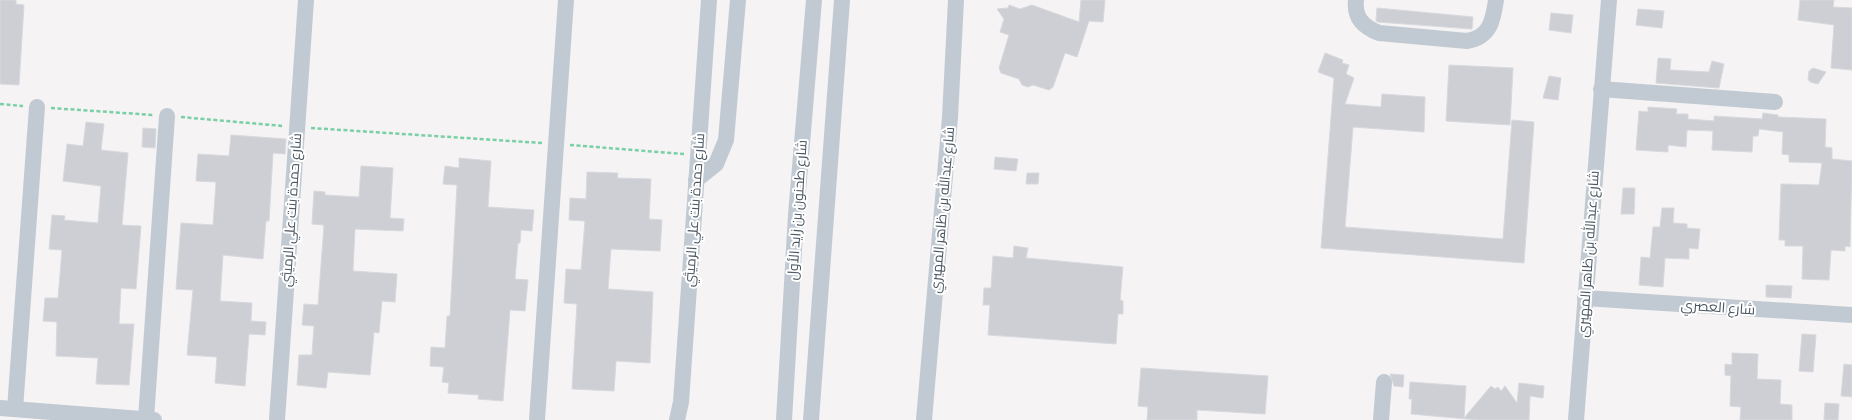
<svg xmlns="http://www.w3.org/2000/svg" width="1852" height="420" viewBox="0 0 1852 420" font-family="Manrope,Cairo,sans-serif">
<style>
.building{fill:#cdcfd5;stroke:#d7d9de}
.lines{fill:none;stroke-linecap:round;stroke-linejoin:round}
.path{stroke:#7ad0a6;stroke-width:2.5;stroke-dasharray:4 2.5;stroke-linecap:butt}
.minor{stroke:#c1cad2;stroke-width:16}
.labels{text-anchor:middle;stroke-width:4;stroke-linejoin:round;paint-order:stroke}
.street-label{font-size:14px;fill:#4a5661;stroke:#fff}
</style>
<rect width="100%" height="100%" fill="#f5f3f3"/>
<g class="building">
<polygon points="0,0 16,0 16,4 24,5 19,85 0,84"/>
<polygon points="1081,0 1105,0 1103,22 1089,21 1077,57 1065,53 1053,87 1049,90 1033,85 1028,87 1022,85 1019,79 1001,73 999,68 1009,35 1000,32 1004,19 997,9 1008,8 1009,5 1020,9 1032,5 1079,22"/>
<polygon points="1800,0 1834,0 1833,7 1852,8 1852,70 1831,68 1834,25 1798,20"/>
<polygon points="1377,8 1473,17 1472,29 1378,22 1376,21"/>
<polygon points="1638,9 1664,11 1662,28 1636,25"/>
<polygon points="1551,13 1573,15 1571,33 1549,30"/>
<polygon points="1325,53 1343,60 1342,63 1349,65 1346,74 1354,78 1345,104 1381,107 1382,94 1425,97 1424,132 1353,127 1345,227 1503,239 1512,120 1534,122 1524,263 1321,248 1334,78 1318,72"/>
<polygon points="1658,58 1671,59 1670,70 1709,72 1712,61 1724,64 1719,88 1656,83"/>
<polygon points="1449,65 1513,68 1510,125 1446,121"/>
<polygon points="1813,68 1826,72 1818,84 1810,82 1808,79 1809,71"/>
<polygon points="1549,76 1561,78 1558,100 1543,98"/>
<polygon points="1648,107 1677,109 1676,114 1688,114 1688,119 1714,121 1714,116 1762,119 1763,113 1778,115 1778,117 1826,119 1825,147 1832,148 1832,159 1852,161 1850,247 1845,246 1845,251 1831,250 1829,280 1802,279 1803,246 1785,246 1785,240 1779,240 1781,184 1819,185 1822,163 1789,162 1789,155 1782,154 1783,132 1759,129 1758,136 1753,136 1752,152 1712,150 1713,131 1687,130 1686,147 1668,145 1668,152 1636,150 1639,111 1648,112"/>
<polygon points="86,122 104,124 101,150 128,153 122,225 141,226 136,289 121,288 119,324 134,324 129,385 96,384 98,358 56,356 57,322 43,321 45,298 58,298 62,250 49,249 52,215 65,216 64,220 98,223 101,186 63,181 67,144 83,146"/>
<polygon points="143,128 156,129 155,148 142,147"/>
<polygon points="231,135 286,139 285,154 273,153 269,221 266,221 263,259 223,255 220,301 252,303 251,321 266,322 265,335 249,334 245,386 215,383 217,357 187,355 193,290 176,289 181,223 213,225 216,182 196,181 198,154 229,156"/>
<polygon points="995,157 1018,159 1016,171 994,169"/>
<polygon points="459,158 491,161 488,207 534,210 532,231 521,230 520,243 518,243 515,279 528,280 525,311 510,310 503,401 478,399 479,395 448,393 449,383 442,382 444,367 430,366 431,347 445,348 447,316 450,316 457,185 443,184 445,166 459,168"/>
<polygon points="361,166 393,168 390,218 404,219 403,231 355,229 353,271 397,274 395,302 382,301 379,333 374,332 370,375 328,372 326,388 297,385 299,355 312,355 314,326 302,325 304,304 318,305 324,225 312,224 314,191 325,192 325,195 359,197"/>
<polygon points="587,172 618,173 617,178 651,179 649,219 662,220 660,251 611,249 608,289 653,292 650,363 616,361 614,391 572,389 577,304 564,303 566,269 581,270 585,221 569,220 570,198 586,199"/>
<polygon points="1027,173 1039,173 1038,184 1026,184"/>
<polygon points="1623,188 1635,188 1634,214 1621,214"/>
<polygon points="1662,208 1674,208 1673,223 1687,224 1687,228 1700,229 1698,249 1689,248 1689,259 1665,258 1663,287 1639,285 1641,257 1650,258 1653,227 1660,227"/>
<polygon points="1014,246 1028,248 1026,258 1123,267 1120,300 1123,301 1123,314 1118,314 1116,344 988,335 990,305 983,305 984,288 991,288 993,256 1013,258"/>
<polygon points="1766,285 1792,286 1791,298 1766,297"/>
<polygon points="1802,334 1816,335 1813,372 1799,371"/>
<polygon points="1732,353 1758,354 1757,379 1781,380 1780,404 1792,405 1792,420 1740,420 1741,407 1730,406 1731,376 1725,375 1725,364 1732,365"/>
<polygon points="1844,364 1852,365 1852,397 1841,396"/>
<polygon points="1141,368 1268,376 1265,414 1197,410 1197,420 1147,420 1148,407 1138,406"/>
<polygon points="1390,374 1404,375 1403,387 1394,386"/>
<polygon points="1410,382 1466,386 1464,418 1491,386 1495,389 1498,387 1501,391 1505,386 1517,403 1519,383 1544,386 1543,398 1530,396 1529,420 1478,420 1411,414 1412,399 1409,399"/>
<polygon points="1825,403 1839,404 1838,420 1824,420"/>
</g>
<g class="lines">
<g class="path">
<polyline points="0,104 23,106"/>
<polyline points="51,108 153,115"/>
<polyline points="181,117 283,126"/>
<polyline points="311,128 542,143"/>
<polyline points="570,145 684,154"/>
</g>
<g class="minor">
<path d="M 1356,0 C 1354,17 1363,27 1379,33 L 1467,41 C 1490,37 1493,21 1496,0"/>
<polyline points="1601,89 1775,102"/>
<polyline points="696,180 716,164 726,140 738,0"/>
<polyline points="1585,298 1852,315"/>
<polyline points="0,408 154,420"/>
<polyline points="15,409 37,107"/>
<polyline points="146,419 167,116"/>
<polyline points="277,420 306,0"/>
<polyline points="537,420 566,0"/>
<polyline points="677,420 681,402 709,0"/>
<polyline points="784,420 796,215 814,0"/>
<polyline points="811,420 842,0"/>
<polyline points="924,420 950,117 956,0"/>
<polyline points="1381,420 1384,382"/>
<polyline points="1576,420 1609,0"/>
</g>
</g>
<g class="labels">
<g class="street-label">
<text transform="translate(291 210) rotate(-86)" y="5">شارع حمدة بنت علي الرميثي</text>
<text transform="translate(694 210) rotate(-86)" y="5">شارع حمدة بنت علي الرميثي</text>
<text transform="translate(797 210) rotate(-86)" y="5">شارع طحنون بن زايد الأول</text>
<text transform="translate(942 210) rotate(-85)" y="5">شارع عبدالله بن ظاهر المهيري</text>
<text transform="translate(1588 254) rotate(-86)" y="5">شارع عبدالله بن ظاهر المهيري</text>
<text transform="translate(1718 307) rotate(4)" y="5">شارع العصري</text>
</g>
</g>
</svg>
